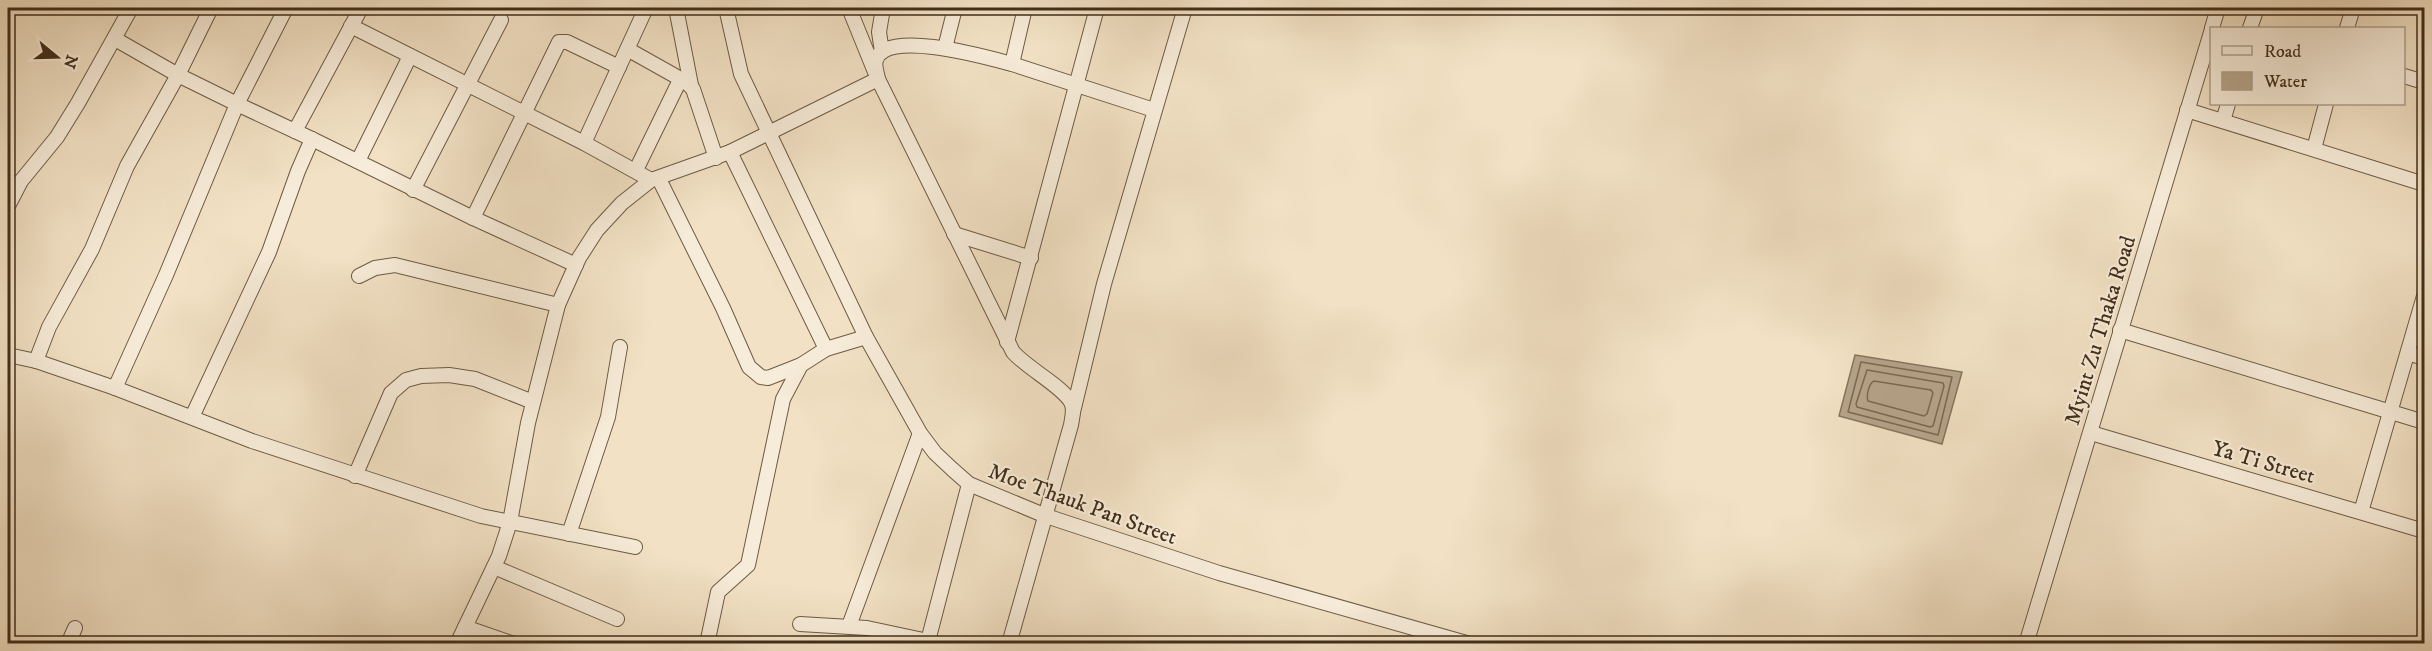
<svg xmlns="http://www.w3.org/2000/svg" width="2432" height="651" viewBox="0 0 2432 651" font-family="'IM FELL DW Pica',serif">
<style>
.water{fill:#b6a48a;stroke:#87755d;stroke-width:1.5}
.lines{fill:none;stroke-linecap:round;stroke-linejoin:round}
.shore{stroke:#7c6952;stroke-width:1.5}
.minor-casing{stroke:#6d5b44;stroke-width:16}
.minor{stroke:#f7ecd9;stroke-width:14}
.labels{text-anchor:middle;stroke-width:4.5;stroke-linejoin:round;paint-order:stroke}
.street-label{font-size:22px;fill:#412e1a;stroke:#f7ecd9}
</style>
<rect width="100%" height="100%" fill="#f2e1c4"/>
<filter id="stains"><feTurbulence type="fractalNoise" baseFrequency=".00333" numOctaves="4"/><feColorMatrix values="0 0 0 0 .2 0 0 0 0 .09 0 0 0 0 .02 0 0 0 .5 -.17"/></filter>
<radialGradient id="worn" r=".72"><stop offset=".6" stop-color="#630" stop-opacity="0"/><stop offset="1" stop-color="#630" stop-opacity=".3"/></radialGradient>
<polygon class="water" points="1855,355 1962,372 1942,444 1839,416"/>
<g class="lines">
<g class="shore">
<polygon points="1861,362 1952,377 1938,435 1848,412"/>
<polygon points="1867,370 1943,383 1944,386 1933,426 1930,427 1857,407 1856,404"/>
<path d="M 1874,381 L 1931,390 L 1933,393 L 1927,414 L 1924,416 L 1868,401 C 1866,396 1869,383 1874,381 Z"/>
</g>
<defs>
<g id="minor">
<polyline points="286,8 237,104 166,275 115,388 252,441 481,516 635,547"/>
<polyline points="676,8 691,85"/>
<polyline points="726,8 741,74 866,337 920,433 935,453 952,469 969,484 1046,516 1219,573 1470,644"/>
<polyline points="849,8 875,72"/>
<polyline points="351,26 584,143 651,180"/>
<polyline points="2212,28 2218,8"/>
<polyline points="2250,28 2257,8"/>
<polyline points="2347,28 2353,8"/>
<polyline points="115,39 178,75 237,104 312,139 473,218 576,265"/>
<polyline points="945,48 955,8"/>
<polyline points="629,50 686,82"/>
<polyline points="882,52 879,32 883,8"/>
<polyline points="1012,64 1154,110"/>
<polyline points="2404,76 2424,82"/>
<path d="M 878,79 C 877,73 874,65 876,60 C 885,28 989,58 1012,64 L 1025,8"/>
<polyline points="2187,110 2424,184"/>
<polyline points="2223,121 2228,104"/>
<polyline points="295,131 361,8"/>
<polyline points="584,143 646,8"/>
<polyline points="2314,149 2326,104"/>
<polyline points="730,152 826,349"/>
<polyline points="358,161 410,56"/>
<polyline points="636,170 679,82 686,82 693,89 716,158"/>
<polyline points="659,179 723,308 749,367 761,377 768,378 801,365"/>
<polyline points="413,190 501,20"/>
<polyline points="8,206 21,181 57,137 78,103 131,8"/>
<polyline points="473,218 559,42 567,42 619,67"/>
<polyline points="954,234 1031,258"/>
<polyline points="359,276 375,268 395,265 558,305"/>
<polyline points="2120,330 2424,422"/>
<polyline points="1007,342 1097,8"/>
<polyline points="2408,353 2424,358"/>
<polyline points="8,355 36,361 115,388"/>
<polyline points="36,361 49,327 92,249 127,166 178,75 211,8"/>
<polyline points="1073,412 1104,284 1185,8"/>
<polyline points="192,417 269,252 298,171 312,139"/>
<polyline points="2091,433 2424,531"/>
<polyline points="355,476 391,393 406,380 421,376 449,375 475,379 533,402"/>
<polyline points="2361,512 2424,296"/>
<polyline points="569,534 608,417 620,347"/>
<polyline points="494,567 617,619"/>
<polyline points="800,624 867,628 928,641 969,484"/>
<polyline points="849,626 920,433"/>
<polyline points="465,627 514,644"/>
<polyline points="68,644 75,628"/>
<path d="M 457,644 L 499,556 L 510,522 L 528,423 L 558,305 L 579,258 L 597,230 L 622,203 L 651,180 L 730,152 L 878,79 L 1013,352 C 1028,369 1062,386 1071,402 C 1075,409 1072,418 1071,425 L 1009,644"/>
<polyline points="707,644 718,592 748,565 783,399 801,365 826,349 866,337"/>
<polyline points="2026,644 2212,29"/>
</g>
</defs>
<use href="#minor" class="minor-casing"/>
<use href="#minor" class="minor"/>
</g>
<g class="labels">
<g class="street-label">
<text transform="translate(2099 330) rotate(-73)" y="8">Myint Zu Thaka Road</text>
<text transform="translate(2264 461) rotate(16)" y="8">Ya Ti Street</text>
<text transform="translate(1083 503) rotate(20)" y="8">Moe Thauk Pan Street</text>
</g>
</g>
<rect width="2432" height="651" fill="none" stroke="#f2e1c4" stroke-width="30"/>
<rect x="9" y="9" width="2414" height="633" fill="none" stroke="#412e1a" stroke-width="3"/>
<rect x="15" y="15" width="2402" height="621" fill="none" stroke="#412e1a" stroke-width="1.5"/>
<rect x="2210" y="27" width="195" height="78" fill="#f7ecd9" stroke="#aea08d" stroke-width="1.5"/>
<rect x="2222" y="46" width="30" height="9" fill="#f7ecd9" stroke="#aea08d" stroke-width="1.5"/>
<text x="2264" y="57" font-size="18" fill="#412e1a">Road</text>
<rect x="2222" y="72" width="30" height="18" fill="#b6a48a" stroke="#aea08d" stroke-width="1.5"/>
<text x="2264" y="87" font-size="18" fill="#412e1a">Water</text>
<g transform="translate(57 57) rotate(109)" stroke="#f7ecd9" stroke-width="4.5" paint-order="stroke">
<path d="M0-4.5L10 22L0 15L-10 22Z" fill="#412e1a"/>
<text y="-9" font-size="16" font-weight="bold" text-anchor="middle" fill="#412e1a">N</text>
</g>
<rect width="100%" height="100%" filter="url(#stains)"/>
<rect width="100%" height="100%" fill="url(#worn)"/>
</svg>
